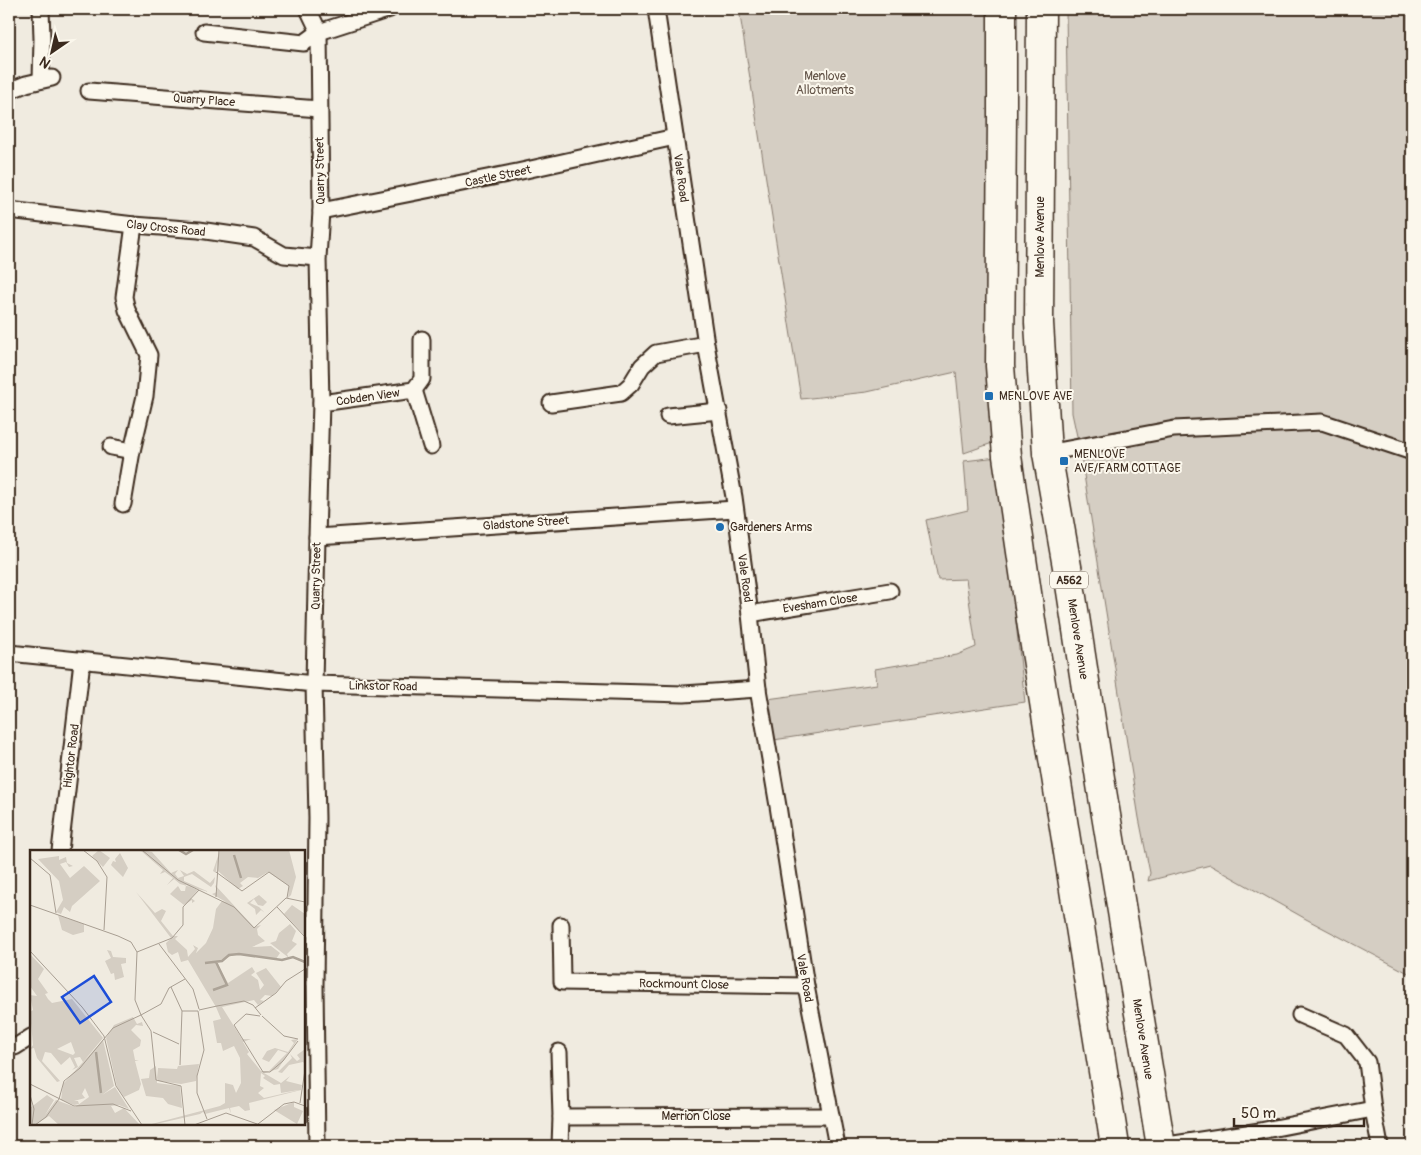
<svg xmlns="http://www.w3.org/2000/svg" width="1421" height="1155" viewBox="0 0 1421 1155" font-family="Pangolin,sans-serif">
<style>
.green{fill:#d5cec3;stroke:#887c70}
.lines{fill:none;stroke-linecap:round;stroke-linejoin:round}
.street-casing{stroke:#3b2a1e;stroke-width:19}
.highway-casing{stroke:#3b2a1e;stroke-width:31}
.street{stroke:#fbf7ec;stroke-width:15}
.highway{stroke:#fbf7ec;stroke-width:28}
.poi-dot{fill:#1f6fb2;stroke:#fbf7ec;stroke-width:2}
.labels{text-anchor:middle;stroke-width:4;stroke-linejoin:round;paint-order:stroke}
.shield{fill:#fbf7ec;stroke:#75685c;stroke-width:1}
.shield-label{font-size:11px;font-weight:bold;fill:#3b2a1e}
.park-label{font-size:12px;fill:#625347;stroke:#fbf7ec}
.street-label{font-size:12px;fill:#3b2a1e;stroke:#fbf7ec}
.poi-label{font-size:12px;fill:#3b2a1e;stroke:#fbf7ec;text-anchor:start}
.inset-river{fill:none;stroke:#aca397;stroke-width:2.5}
.inset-road{fill:none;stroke:#a89e92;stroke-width:1}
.view{fill:#1d4ed8;fill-opacity:0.15;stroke:#1d4ed8;stroke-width:2.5}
.inset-edge{fill:none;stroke:#3b2a1e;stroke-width:2.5}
</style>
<rect width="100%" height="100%" fill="#f0ebe0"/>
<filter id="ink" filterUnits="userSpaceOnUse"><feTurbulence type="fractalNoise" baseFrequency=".02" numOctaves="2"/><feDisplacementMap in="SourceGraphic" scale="10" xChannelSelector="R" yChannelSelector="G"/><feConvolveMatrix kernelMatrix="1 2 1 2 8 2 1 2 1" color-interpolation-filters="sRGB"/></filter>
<g filter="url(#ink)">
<g class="green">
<polygon points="739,9 988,9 988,251 998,441 964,453 956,372 867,392 801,399"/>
<polygon points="1066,9 1412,9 1412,975 1306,919 1210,865 1148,881 1150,873 1139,818 1080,450 1072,413"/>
<polygon points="997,457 1025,702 767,741 760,700 877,684 875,669 957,655 976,647 966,579 938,580 926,520 968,510 964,461"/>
</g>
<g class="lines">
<defs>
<g id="street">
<polyline points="308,9 319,32 321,211 318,258 321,403 317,537 314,684 317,818 315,985 317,1146"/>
<polyline points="656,9 706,344 734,497 750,614 758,689 778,806 806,986 837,1146"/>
<polyline points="204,32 304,43 319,32 390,9"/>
<polyline points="41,80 42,39 41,9"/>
<polyline points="9,91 26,84 52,78"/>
<polyline points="89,91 319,109"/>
<polyline points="9,210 134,225 199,230 254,238 284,255 318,258"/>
<polyline points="321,211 517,172 675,137"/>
<polyline points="414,390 431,446"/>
<polyline points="321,403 414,390 422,379 422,339"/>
<polyline points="551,403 621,393 631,384 642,366 656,353 706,344"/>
<polyline points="668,416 719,411"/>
<polyline points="111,447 132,451"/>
<polyline points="1047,453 1174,429 1322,422 1412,452"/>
<polyline points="123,504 132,451 145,396 149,355 127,310 124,297 134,225"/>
<polyline points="317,537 735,509"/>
<polyline points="750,614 890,591"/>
<polyline points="9,653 314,684 684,694 758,689"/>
<polyline points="60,851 82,661"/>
<polyline points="561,925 562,982 806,986"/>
<polyline points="1300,1015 1346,1035 1367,1062 1373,1109"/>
<polyline points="9,1047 15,1047 31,1037"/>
<polyline points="559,1052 561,1117 560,1146"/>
<polyline points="561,1117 831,1116"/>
<polyline points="1161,1146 1260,1131 1373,1109 1380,1146"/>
</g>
<g id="highway">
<polyline points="1002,9 1002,116 1000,366 1007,456 1032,627 1115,1146"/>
<polyline points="1041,9 1039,323 1047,453 1069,578 1102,791 1161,1146"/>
</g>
</defs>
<use href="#street" class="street-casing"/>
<use href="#highway" class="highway-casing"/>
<use href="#street" class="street"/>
<use href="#highway" class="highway"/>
</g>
</g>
<g class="poi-dot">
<rect x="984" y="391" width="10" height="10" rx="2.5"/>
<rect x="1059" y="456" width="10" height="10" rx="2.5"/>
<circle cx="720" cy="527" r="5"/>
</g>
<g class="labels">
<rect class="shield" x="1050" y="571.5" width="38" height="17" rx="4"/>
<g class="shield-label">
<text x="1069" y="584">A562</text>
</g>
<g class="park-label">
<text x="825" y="80">Menlove<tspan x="825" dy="14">Allotments</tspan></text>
</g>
<g class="street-label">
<text transform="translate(204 100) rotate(4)" y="4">Quarry Place</text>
<text transform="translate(320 171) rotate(-91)" y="4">Quarry Street</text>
<text transform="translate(498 176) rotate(-12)" y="4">Castle Street</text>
<text transform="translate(681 178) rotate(82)" y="4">Vale Road</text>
<text transform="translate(166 228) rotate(6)" y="4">Clay Cross Road</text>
<text transform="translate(1040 237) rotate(-90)" y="4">Menlove Avenue</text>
<text transform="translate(368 397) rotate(-8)" y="4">Cobden View</text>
<text transform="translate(526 523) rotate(-4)" y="4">Gladstone Street</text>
<text transform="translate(316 576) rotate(-89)" y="4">Quarry Street</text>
<text transform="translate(745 578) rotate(82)" y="4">Vale Road</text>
<text transform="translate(820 603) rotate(-9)" y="4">Evesham Close</text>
<text transform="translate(1078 639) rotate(81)" y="4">Menlove Avenue</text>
<text transform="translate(383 686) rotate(1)" y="4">Linkstor Road</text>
<text transform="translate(71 756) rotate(-83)" y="4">Hightor Road</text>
<text transform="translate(805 978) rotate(80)" y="4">Vale Road</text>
<text transform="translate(684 984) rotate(1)" y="4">Rockmount Close</text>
<text transform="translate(1143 1039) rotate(81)" y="4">Menlove Avenue</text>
<text x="696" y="1120">Merrion Close</text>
</g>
<g class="poi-label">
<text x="999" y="400">MENLOVE AVE</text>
<text x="1074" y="458">MENLOVE<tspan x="1074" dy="14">AVE/FARM COTTAGE</tspan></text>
<text x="730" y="531">Gardeners Arms</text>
</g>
</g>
<g transform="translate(30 850)">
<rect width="275" height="275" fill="#f0ebe0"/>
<path d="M 69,0 L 80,8 L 73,17 L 62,6 ZM 110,0 L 122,2 L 141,23 L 148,20 L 145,24 L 148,28 L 154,26 L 150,20 L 157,24 L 164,21 L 180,33 L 185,27 L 184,33 L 181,37 L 162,24 L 154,27 L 154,31 L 179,42 L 150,34 L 144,29 L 137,35 L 143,28 L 135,22 L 130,24 L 133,20 ZM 190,0 L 259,0 L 266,27 L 261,45 L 258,48 L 259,36 L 238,22 L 228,28 L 218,27 L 210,33 L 213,36 L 208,39 L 188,21 L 187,12 L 186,23 L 183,21 ZM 90,3 L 98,18 L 93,27 L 81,15 L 83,11 L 86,12 L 85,9 ZM 29,6 L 29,10 L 36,7 L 37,13 L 43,16 L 39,17 L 36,12 L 30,14 L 40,28 L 54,16 L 70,31 L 42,56 L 40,62 L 34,57 L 31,64 L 26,62 L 33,50 L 29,31 L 8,9 ZM 156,35 L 168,40 L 161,48 L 165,51 L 162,53 L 162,50 L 154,55 L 140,44 L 148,36 L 151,41 L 155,41 ZM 185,35 L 224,77 L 231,75 L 227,79 L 228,85 L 235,91 L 222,97 L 241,96 L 250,103 L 246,109 L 206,104 L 186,112 L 198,133 L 222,117 L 225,122 L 221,125 L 228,130 L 230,140 L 234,135 L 226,123 L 236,118 L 251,137 L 242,146 L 235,145 L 230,150 L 234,151 L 228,155 L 224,150 L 192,157 L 212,189 L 221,189 L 213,192 L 219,202 L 217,204 L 231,221 L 239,221 L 257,203 L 248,200 L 239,212 L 232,209 L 237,201 L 245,198 L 258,202 L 264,193 L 261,190 L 268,189 L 248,219 L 234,223 L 251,233 L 260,226 L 256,231 L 272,235 L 271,240 L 219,253 L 220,260 L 215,261 L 209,256 L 200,258 L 201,264 L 199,258 L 175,264 L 173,262 L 170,264 L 122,275 L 118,275 L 190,256 L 195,253 L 195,233 L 203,235 L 206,243 L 211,233 L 210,208 L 204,196 L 193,201 L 191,193 L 187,193 L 183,171 L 191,169 L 186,157 L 158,110 L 151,112 L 148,102 L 142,105 L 138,102 L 136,93 L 141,88 L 106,42 L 125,63 L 132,59 L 136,61 L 131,71 L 143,86 L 148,86 L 145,89 L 157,100 L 158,107 L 165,99 L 163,95 L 168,98 L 166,103 L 176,93 L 183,78 L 186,59 L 192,51 L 196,52 L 182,44 L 187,42 ZM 231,223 L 235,226 L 233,228 L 244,235 L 250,234 L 251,243 L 269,240 L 234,248 L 228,243 L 234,238 L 230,236 ZM 229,45 L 237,52 L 233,56 L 228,55 L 224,49 L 220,53 L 229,57 L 235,63 L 231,60 L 226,65 L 225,59 L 217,53 ZM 262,55 L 275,64 L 275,86 L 254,64 ZM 28,65 L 54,74 L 54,82 L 43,85 L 32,80 ZM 260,74 L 266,81 L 262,91 L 267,94 L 257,104 L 259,108 L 240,93 L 246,91 L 249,83 ZM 77,100 L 81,101 L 83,107 L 96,108 L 96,113 L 91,114 L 94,127 L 85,130 L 84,123 L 81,124 L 75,111 L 81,108 ZM 0,104 L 14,119 L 8,129 L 18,143 L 15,144 L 18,149 L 22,153 L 42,149 L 73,188 L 53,212 L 50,207 L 44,208 L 48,217 L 42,220 L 45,217 L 40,207 L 31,215 L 21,203 L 15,202 L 12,211 L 30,231 L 27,232 L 7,208 L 4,198 L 0,199 L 3,195 L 0,162 L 3,160 L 0,145 L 7,146 L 0,136 ZM 41,192 L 45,203 L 43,205 L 27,199 ZM 103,167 L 107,174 L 112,172 L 113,176 L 106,175 L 101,180 L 111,190 L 110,196 L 103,200 L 105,210 L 109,210 L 105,211 L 111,234 L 109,240 L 94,247 L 87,237 L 76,188 L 84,175 ZM 73,190 L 84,236 L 72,245 L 85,237 L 99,259 L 89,255 L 81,256 L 85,263 L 94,258 L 110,275 L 29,275 L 19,266 L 5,275 L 0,273 L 0,258 L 17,245 L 24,250 L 15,265 L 26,250 L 45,257 L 59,247 L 55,238 L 52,244 L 55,248 L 44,251 L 48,251 L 49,254 L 44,255 L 31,250 L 33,234 ZM 275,199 L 275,214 L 273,212 L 259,215 L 252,223 L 248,222 L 262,208 L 260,204 L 267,211 L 270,209 L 267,205 ZM 169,214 L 166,231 L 151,234 L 128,231 L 127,228 L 128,218 L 147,219 L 148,216 ZM 126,216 L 127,233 L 150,236 L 152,258 L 138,254 L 133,248 L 116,246 L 111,229 L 119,228 L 120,220 ZM 264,252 L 264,257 L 273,261 L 267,274 L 244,260 Z" fill="#d5cec3" fill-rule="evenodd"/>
<path class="inset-river" d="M 149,0 L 156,4 L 163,0M 204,5 L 211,28M 175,113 L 192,111 L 199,105 L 209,104 L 252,110 L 263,107 L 275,112M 183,140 L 197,135 L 186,112M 66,202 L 71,243"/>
<path class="inset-road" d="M 53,0 L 67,11 L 77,27 L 74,80M 112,0 L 148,30 L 204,57 L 224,78 L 256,48 L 275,52M 0,8 L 20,25 L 26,63M 186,22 L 212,41 L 239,22 L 259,36 L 257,48M 186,47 L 189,0M 0,55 L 88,86 L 101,92 L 107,102M 247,57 L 275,87M 142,88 L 153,75 L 153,57 L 169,40M 129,94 L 163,139 L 169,159M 0,101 L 52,157 L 74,186 L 86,236 L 112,275M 155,129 L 139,138 L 131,154 L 111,165 L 121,181 L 126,230 L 151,236 L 155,275M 141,137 L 152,161 L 150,215M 187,156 L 214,151 L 223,155 L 231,165M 225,158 L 246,143 L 256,131 L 275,119M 169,160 L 187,156M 152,161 L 168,161M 168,161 L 174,200 L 167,226 L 167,243 L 177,269M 230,166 L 216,164 L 204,175 L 233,222 L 240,222 L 253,211 L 268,191M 232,166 L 254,186 L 268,189M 123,182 L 149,194M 0,234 L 44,256 L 83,254 L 101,261M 0,245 L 4,259 L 2,275M 270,253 L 275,220M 228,274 L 254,254 L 264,252 L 275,256M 5,275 L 16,267 L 29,249 L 34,231 L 50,218 L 83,178 L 111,165 L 105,150 L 107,102 L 142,88M 164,275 L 196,263 L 230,275"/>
<path class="view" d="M 64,126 L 81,152 L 50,173 L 32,147 Z"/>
<rect width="275" height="275" class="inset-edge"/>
</g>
<rect width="1421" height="1155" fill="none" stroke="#fbf7ec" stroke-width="30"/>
<rect x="15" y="15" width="1391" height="1125" fill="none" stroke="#3b2a1e" stroke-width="2" filter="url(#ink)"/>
<g transform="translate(52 52) rotate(214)" stroke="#fbf7ec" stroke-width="4" paint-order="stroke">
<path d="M0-4L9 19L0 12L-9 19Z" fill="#3b2a1e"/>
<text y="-8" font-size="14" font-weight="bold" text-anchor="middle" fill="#3b2a1e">N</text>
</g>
<path d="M1234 1118v8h130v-8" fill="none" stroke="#3b2a1e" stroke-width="2.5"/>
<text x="1241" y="1118" font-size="15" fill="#3b2a1e" stroke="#fbf7ec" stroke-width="4" paint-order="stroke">50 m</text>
</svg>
